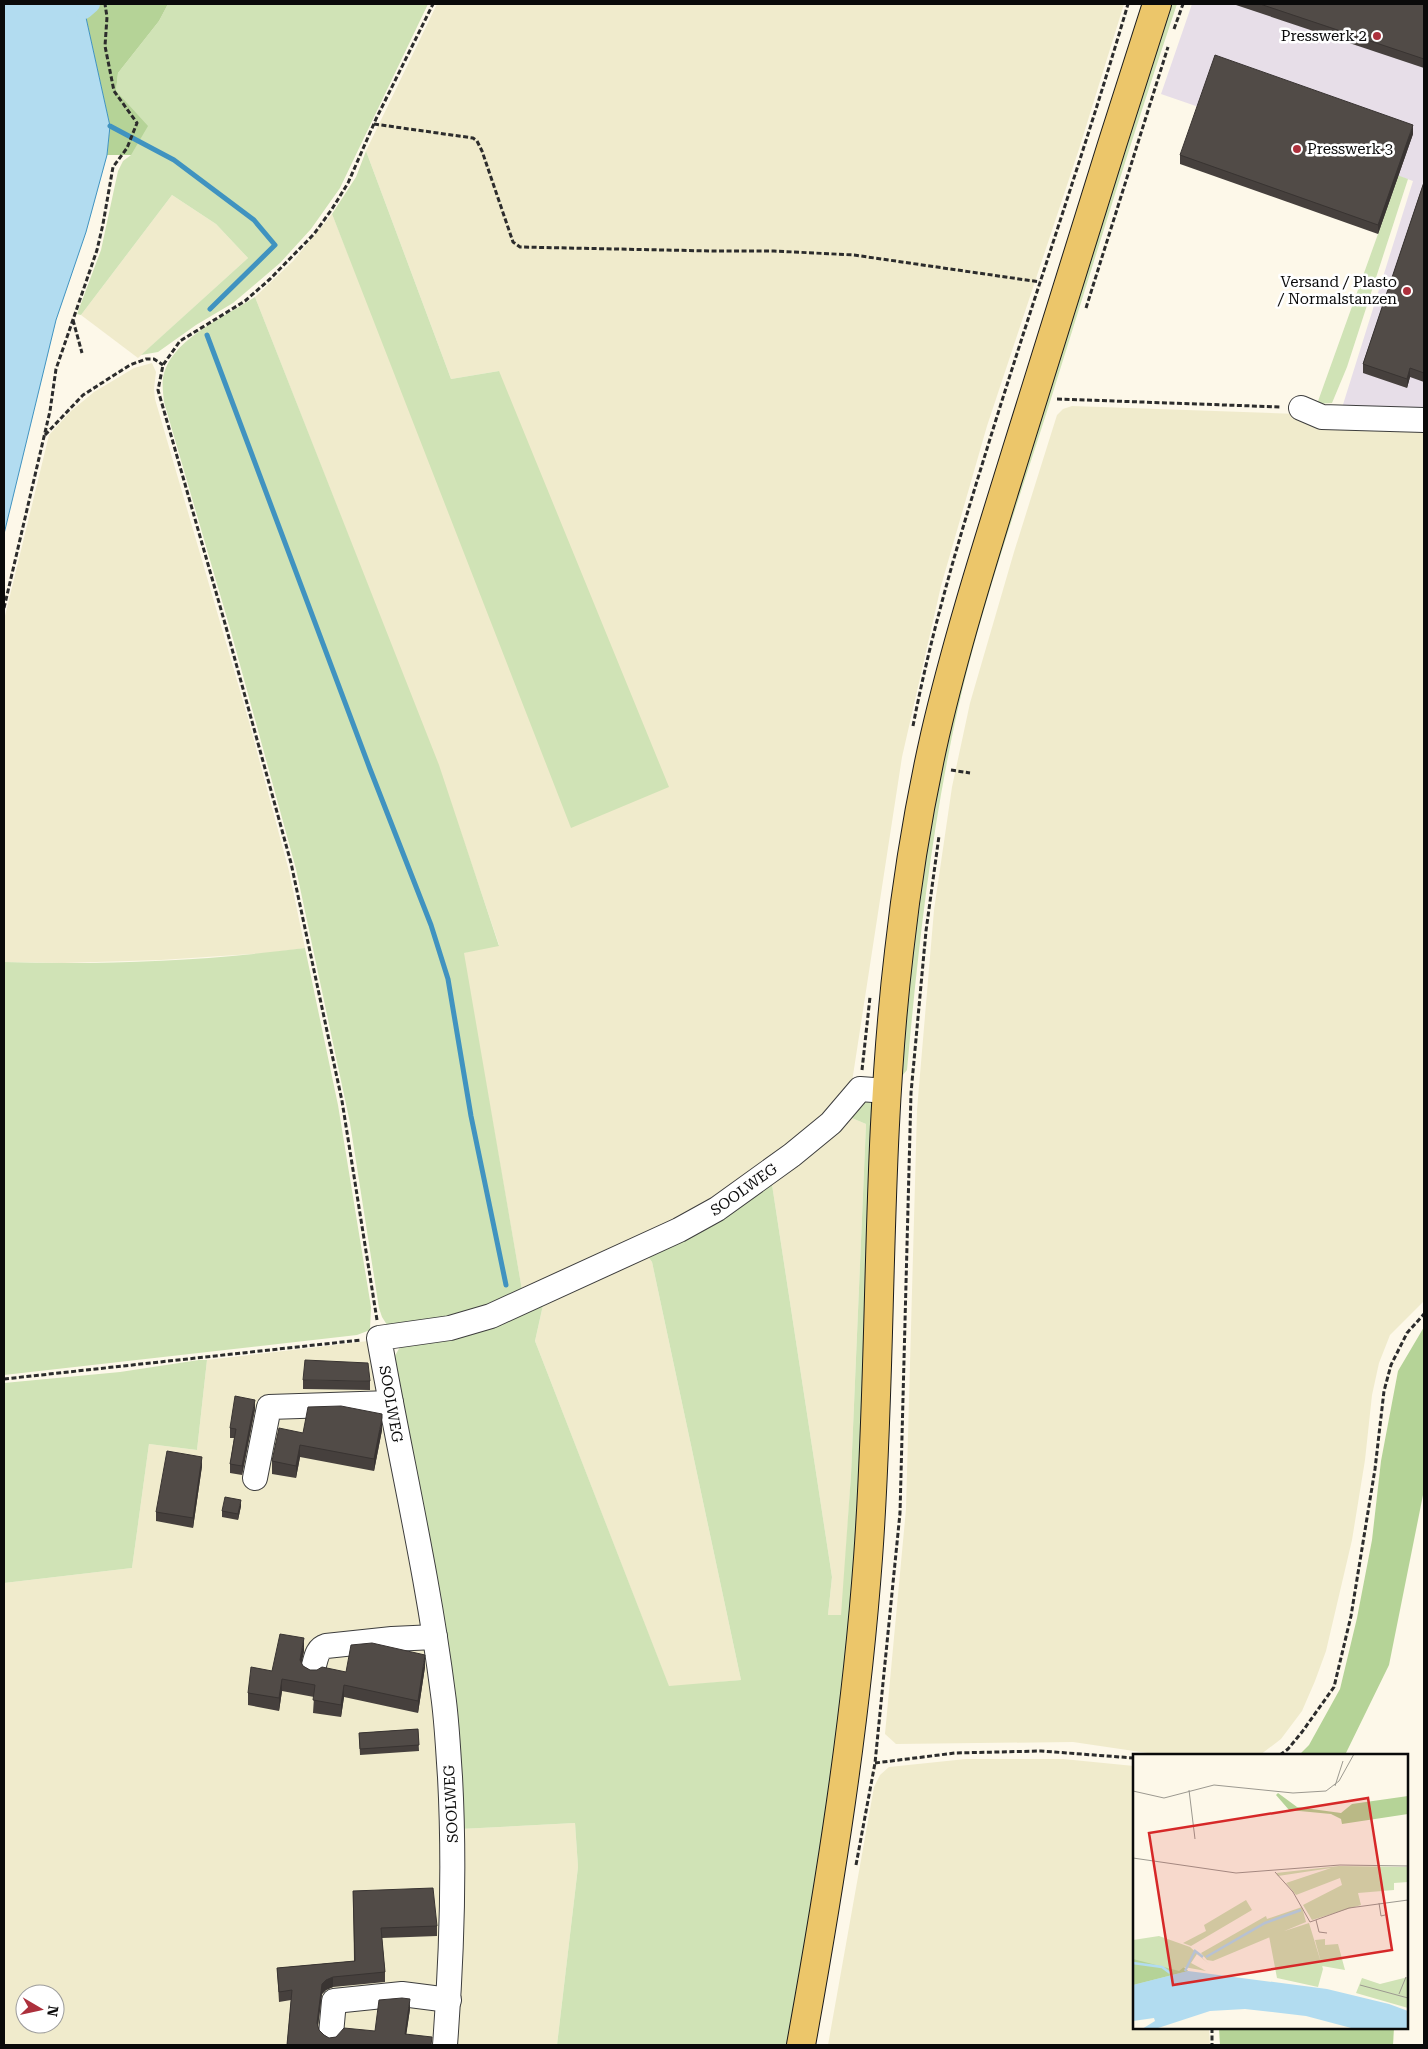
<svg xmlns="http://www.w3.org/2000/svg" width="1428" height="2049" viewBox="0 0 1428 2049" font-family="'Roboto Serif',serif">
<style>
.industrial{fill:#e7dee8}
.farmland{fill:#f0ebcc;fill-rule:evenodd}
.green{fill:#d0e3b6}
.forest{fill:#b5d397}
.water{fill:#b2dcf0;stroke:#4093c0}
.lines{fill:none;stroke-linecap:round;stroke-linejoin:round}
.stream{stroke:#4093c0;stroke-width:5}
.canal{stroke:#b2dcf0;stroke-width:18}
.minor-casing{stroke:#3d3d3d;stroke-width:26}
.major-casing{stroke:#1b1b1b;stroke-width:30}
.path{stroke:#2c2c2c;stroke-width:3;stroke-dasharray:5 2.5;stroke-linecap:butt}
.minor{stroke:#fff;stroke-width:24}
.major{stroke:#ecc66a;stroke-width:28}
.wall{fill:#46403d}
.shaded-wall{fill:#393432}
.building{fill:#514b47;stroke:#393432}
.poi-dot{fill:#ac303c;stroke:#fff;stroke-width:2}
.labels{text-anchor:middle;stroke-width:5;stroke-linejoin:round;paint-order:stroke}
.poi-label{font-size:15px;fill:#0a0a0a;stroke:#fff;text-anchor:end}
.street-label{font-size:15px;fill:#0a0a0a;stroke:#fff}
.inset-river{fill:none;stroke:#b2dcf0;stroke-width:2.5}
.inset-road{fill:none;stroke:#9c9990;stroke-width:1}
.view{fill:#d62828;fill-opacity:0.15;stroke:#d62828;stroke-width:2.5}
.inset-edge{fill:none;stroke:#0a0a0a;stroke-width:2.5}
</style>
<rect width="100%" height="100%" fill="#fdf8e9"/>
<polygon class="industrial" points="1192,4 1424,4 1424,428 1341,411 1413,181 1161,94"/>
<g class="farmland">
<polygon points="437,4 1124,4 1079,149 987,426 941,586 902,757 852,1082 825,1118 683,1219 522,1290 463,953 499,945 438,765 255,297 293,261 332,214 455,521 499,371 451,379 366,151"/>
<polygon points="172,195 216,224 248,258 138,358 81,315"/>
<polygon points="152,363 156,372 154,389 155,399 248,718 289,871 305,948 269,953 161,960 64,963 4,962 4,620 49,435 71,411 94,392 134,368"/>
<polygon points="1072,406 1298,414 1424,428 1424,1301 1390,1335 1379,1363 1372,1395 1365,1460 1352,1540 1326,1651 1315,1681 1302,1711 1281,1739 1260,1755 1161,1755 1073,1742 896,1744 885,1734 906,1509 917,1110 934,910 952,787 970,703 1014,552 1057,415 1063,409"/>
<polygon points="847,1116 866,1124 851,1475 842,1615 828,1615 832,1577 771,1178"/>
<polygon points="647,1255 652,1262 741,1680 669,1687 535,1341 543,1305"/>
<path d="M 368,1341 L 413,1543 L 443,1765 L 438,2045 L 4,2045 L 4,1583 L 132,1568 L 149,1444 L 197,1450 L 207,1360 ZM 25,1994 L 55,1994 L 55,2024 L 25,2024 Z"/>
<polygon points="966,1759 1063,1759 1134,1766 1134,2028 1209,2028 1210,2045 828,2045 874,1787 880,1775 889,1767"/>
<polygon points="575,1823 578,1867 557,2045 452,2045 460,1829"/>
</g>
<g class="green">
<polygon points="168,4 428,4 340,188 311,229 280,263 233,303 196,325 158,352 141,355 248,258 216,224 172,195 81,315 77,314 101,250 118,171 123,161 131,155 116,91 118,73 159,21"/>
<path d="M 1169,4 L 1177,4 C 1132,137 1091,271 1049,405 C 1017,506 980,610 957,713 C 931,831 918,950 907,1070 L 902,1076 L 911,929 L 954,696 Z"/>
<polygon points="366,151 451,379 499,371 669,787 571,828 332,214 356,177"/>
<polygon points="1397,175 1408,179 1347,367 1332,403 1317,404 1378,234"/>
<path d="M 255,297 L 439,765 L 499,946 L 464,953 L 522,1290 L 488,1306 L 460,1316 L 389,1328 L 382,1317 L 379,1308 L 350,1123 L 296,869 L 231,632 L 164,402 C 163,391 161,380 165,370 C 177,337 226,316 255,297 Z"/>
<path d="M 305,948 L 338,1105 L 371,1307 L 370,1330 L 357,1335 L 4,1375 L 4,962 C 104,965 205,961 305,948 Z"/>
<polygon points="859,1099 876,1101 864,1442 847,1688 788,2045 557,2045 578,1867 575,1823 460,1829 392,1361 401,1345 543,1305 535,1341 669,1686 741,1680 652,1262 647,1255 771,1178 832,1577 828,1615 841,1615 851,1475 866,1124 847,1116"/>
<polygon points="199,1360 207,1360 197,1450 149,1444 132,1568 4,1583 4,1383 120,1372"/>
</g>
<g class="forest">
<polygon points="83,4 168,4 159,21 118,73 116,91 148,126 131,155 107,155 110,126"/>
<polygon points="1424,1327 1424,1490 1389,1665 1345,1755 1299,1755 1309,1745 1340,1689 1357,1618 1372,1540 1381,1461 1398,1371"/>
<polygon points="1219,2028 1394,2028 1393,2045 1220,2045"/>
</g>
<polygon class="water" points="4,4 83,4 110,126 107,155 86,232 56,320 4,534"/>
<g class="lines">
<g class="stream">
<polyline points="110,126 174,160 254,220 275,245 210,309"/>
<polyline points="207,335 370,769 431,925 448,979 471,1116 506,1285"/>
</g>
<polyline class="canal" points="84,10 91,4"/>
<defs>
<g id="minor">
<polyline points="1301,408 1322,417 1424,420"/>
<polyline points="255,1478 269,1407 391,1403"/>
<path d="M 313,1669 C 316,1660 316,1649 326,1646 L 392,1639 L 435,1637"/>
<polyline points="331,2034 334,2001 402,1994 449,2000"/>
<path id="s1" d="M 445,2045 C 452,1954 455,1869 450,1777 C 448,1750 447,1722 443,1694 C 428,1575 400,1457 379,1338 L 450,1328 L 491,1316 L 679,1230 L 717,1209 L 792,1155 L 831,1123 L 860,1089 L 887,1091"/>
</g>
<path id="major" d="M 801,2045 C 830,1884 856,1722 868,1558 C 883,1356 875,1153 899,952 C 907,880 919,806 935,735 C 958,636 989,540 1019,443 C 1064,296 1110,150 1157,4"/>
</defs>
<use href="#minor" class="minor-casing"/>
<use href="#major" class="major-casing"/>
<g class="path">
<polyline points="1174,29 1183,4"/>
<polyline points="374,124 473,138 477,141 482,151 513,242 520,247 712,251 774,251 854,255 1040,282"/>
<polyline points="1086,308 1168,47"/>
<polyline points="73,320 82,353"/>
<polyline points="1057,399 1281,407"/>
<polyline points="45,435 83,395 130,365 146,359 154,359 163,365"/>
<polyline points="4,608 50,411 56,369 97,250 103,224 113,167 127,148 137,123 114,91 105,46 107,17 105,4"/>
<path d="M 913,726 C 931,633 958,542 986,452 C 1032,302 1084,154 1128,4"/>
<polyline points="951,770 970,773"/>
<polyline points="862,1070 870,997"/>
<polyline points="377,1320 342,1101 291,863 226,627 158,390 163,365 180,341 245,301 270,279 314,234 332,209 348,183 376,119 433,4"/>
<polyline points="4,1379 361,1340"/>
<polyline points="1280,1755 1288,1749 1302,1732 1334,1687 1351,1616 1375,1469 1384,1391 1391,1365 1407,1333 1424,1314"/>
<polyline points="875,1763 955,1753 1041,1751 1134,1758"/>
<polyline points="856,1865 875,1763 900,1513 911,1093 926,931 939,836"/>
<polyline points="1212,2028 1212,2045"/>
</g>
<use href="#minor" class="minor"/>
<use href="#major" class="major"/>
</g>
<g class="wall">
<polygon points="1233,4 1424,4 1424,68"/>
<polygon points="1413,134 1378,234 1180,164 1180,155"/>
<polygon points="1424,182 1424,382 1410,377 1407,388 1363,373 1363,364"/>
<polygon points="303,1380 370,1381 370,1390 303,1389"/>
<polygon points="255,1409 242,1475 230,1473 230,1464 234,1438 230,1438 230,1428"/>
<polygon points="382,1430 374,1471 300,1457 296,1478 272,1474 272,1461 303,1433"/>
<polygon points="202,1466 193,1528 156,1521 156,1512"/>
<polygon points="241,1506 238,1520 222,1517 222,1511"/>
<polygon points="304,1651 301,1663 303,1666 310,1670 346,1672 425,1667 418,1713 344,1697 341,1717 313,1713 314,1697 282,1691 279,1711 248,1705 248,1693 272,1671"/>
<polygon points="418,1729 419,1751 360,1755 359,1733"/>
<polygon points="353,1891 437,1926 437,1936 382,1938 385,1972 385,1982 333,1987 326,1990 322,1994 318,2027 319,2030 324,2035 329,2038 375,2031 410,2009 406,2034 287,2045 291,2000 279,2002 277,1968 354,1961"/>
</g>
<g class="shaded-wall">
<polygon points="1413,125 1413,134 1378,234 1378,225"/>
<polygon points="1410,368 1410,377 1407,388 1407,379"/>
<polygon points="255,1400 255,1409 242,1475 242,1466"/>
<polygon points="382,1418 382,1430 374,1471 374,1459"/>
<polygon points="300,1445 300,1457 296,1478 296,1466"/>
<polygon points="202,1457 202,1466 193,1528 193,1518"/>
<polygon points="241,1500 241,1506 238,1520 238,1514"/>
<polygon points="304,1638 304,1651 300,1672 300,1660"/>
<polygon points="425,1655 425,1667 418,1713 418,1701"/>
<polygon points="282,1679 282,1691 279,1711 279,1698"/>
<polygon points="344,1685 344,1697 341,1717 341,1705"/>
<polygon points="333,1977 333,1987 326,1990 322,1994 317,2033 317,2023 322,1984 326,1980"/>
<polygon points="410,1999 410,2009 405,2044 405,2034"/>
</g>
<g class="building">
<polygon points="1260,4 1424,4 1424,59"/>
<polygon points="1215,55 1413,125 1378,225 1180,155"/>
<polygon points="1424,182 1424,373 1410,368 1407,379 1363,364"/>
<polygon points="305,1360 368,1363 370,1381 303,1380"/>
<polygon points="235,1396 255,1400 242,1466 230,1464 236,1429 230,1428"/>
<polygon points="341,1406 382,1414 382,1418 374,1459 300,1445 296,1466 272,1461 279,1428 303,1433 308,1407"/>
<polygon points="167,1451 202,1457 193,1518 156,1512"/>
<polygon points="225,1497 241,1500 238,1514 222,1511"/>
<polygon points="280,1634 304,1638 300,1660 303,1666 310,1670 317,1670 322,1667 346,1672 351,1645 372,1643 425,1655 418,1701 344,1685 341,1705 313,1700 315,1685 282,1679 279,1698 248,1693 251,1667 272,1671"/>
<polygon points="418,1729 419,1745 360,1749 359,1733"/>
<polygon points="433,1888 437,1926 381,1928 385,1972 333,1977 326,1980 322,1984 317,2023 319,2030 324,2035 329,2038 336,2037 344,2028 375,2031 379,2000 402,1998 410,1999 405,2034 432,2037 431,2045 287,2045 292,1990 279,1992 277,1968 355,1961 353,1891"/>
</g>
<g class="poi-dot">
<circle cx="1377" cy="36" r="5"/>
<circle cx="1297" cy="149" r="5"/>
<circle cx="1407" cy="291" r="5"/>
</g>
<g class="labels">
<g class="poi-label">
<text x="1367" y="41">Presswerk 2</text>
<text x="1307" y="154" text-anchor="start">Presswerk 3</text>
<text x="1397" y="287">Versand / Plasto<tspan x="1397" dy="17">/ Normalstanzen</tspan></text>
</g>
<g class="street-label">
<text dy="5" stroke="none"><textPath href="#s1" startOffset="1111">SOOLWEG</textPath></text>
<text transform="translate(391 1404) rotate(80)" y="5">SOOLWEG</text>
<text transform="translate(451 1804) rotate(-93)" y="5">SOOLWEG</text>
</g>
</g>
<g transform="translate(1133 1754)">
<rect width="275" height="275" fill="#fdf8e9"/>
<path d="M 206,112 L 275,113 L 275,128 L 261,129 L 261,136 L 225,139 L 228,151 L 179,166 L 170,151 L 209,131 L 207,124 L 163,141 L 153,129 L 198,114 L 145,122 L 143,119 ZM 113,146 L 119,156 L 58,192 L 50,189 L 73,177 L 71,171 ZM 169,153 L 173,168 L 80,207 L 74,206 L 68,199 L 133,162 L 134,165 ZM 176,169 L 190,215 L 185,233 L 144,224 L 136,182 ZM 26,182 L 57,193 L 76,210 L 64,200 L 58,209 L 73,217 L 51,213 L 49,216 L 54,216 L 57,236 L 0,245 L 0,186 ZM 192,185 L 192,191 L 205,190 L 212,216 L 189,212 L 182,186 ZM 275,223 L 275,254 L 223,239 L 229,224 L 247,230 Z" fill="#d0e3b6"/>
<path d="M 145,39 L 164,53 L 208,59 L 219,50 L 275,42 L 275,60 L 209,70 L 208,65 L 198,60 L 156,56 L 143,41 ZM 0,205 L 46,217 L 51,213 L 55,217 L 0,231 Z" fill="#b5d397"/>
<path d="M 55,217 L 194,235 L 256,250 L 275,257 L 275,275 L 222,275 L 173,262 L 112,255 L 77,257 L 22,275 L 9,275 L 22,267 L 21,264 L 0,267 L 0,231 Z" fill="#b2dcf0"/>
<path class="inset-river" d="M 73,203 L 132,169 L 168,156M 0,209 L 29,213 L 37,219M 52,217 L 62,197 L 70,203"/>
<path class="inset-road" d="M 202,32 L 210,7M 56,36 L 62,85M 0,37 L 31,44 L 81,31 L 160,39 L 193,37 L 206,27 L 221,0M 0,104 L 103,119 L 207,111 L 275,112M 142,118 L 160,138 L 177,168 L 216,154 L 275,146M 246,149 L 248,162 L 252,161M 183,166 L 186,178 L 194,179M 227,231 L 275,244M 266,240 L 273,223"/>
<path class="view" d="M 235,44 L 259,196 L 40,231 L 16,79 Z"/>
<rect width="275" height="275" class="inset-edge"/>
</g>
<rect width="1428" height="2049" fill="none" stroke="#0a0a0a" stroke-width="10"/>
<g transform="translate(40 2009) rotate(99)"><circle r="24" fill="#ffffff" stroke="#9d9d9d"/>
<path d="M0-4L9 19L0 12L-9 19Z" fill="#ac303c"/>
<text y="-8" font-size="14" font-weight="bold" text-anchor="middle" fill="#0a0a0a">N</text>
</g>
</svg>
